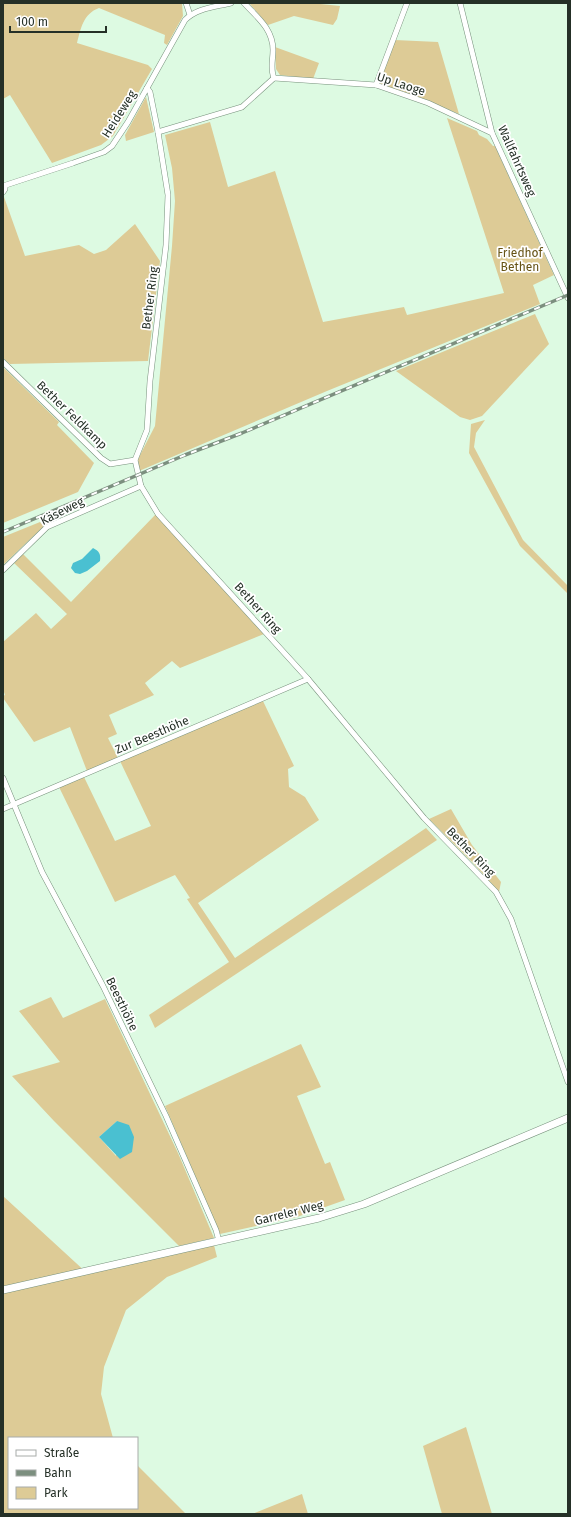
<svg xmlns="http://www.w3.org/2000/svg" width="571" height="1517" viewBox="0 0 571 1517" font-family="'Fira Sans',sans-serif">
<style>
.green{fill:#ddcb96;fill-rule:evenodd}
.water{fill:#4ac0d1}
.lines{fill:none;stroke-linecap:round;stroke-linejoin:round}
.street-casing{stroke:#77917c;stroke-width:6}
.secondary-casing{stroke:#77917c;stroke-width:8}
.street{stroke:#fff;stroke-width:5}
.secondary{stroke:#fff;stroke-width:7}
.rail-casing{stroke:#7c8f7f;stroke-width:3.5}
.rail{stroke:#fff;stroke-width:2;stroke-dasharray:6;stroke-linecap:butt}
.labels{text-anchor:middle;stroke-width:3.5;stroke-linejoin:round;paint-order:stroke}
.street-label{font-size:12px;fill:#253027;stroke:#fff}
.park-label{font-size:12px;fill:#665315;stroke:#fff}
</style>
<rect width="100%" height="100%" fill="#ddfae2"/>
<g class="green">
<path d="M 3,3 L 182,3 L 183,16 L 167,45 L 164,43 L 165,35 L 99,8 C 83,14 81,28 77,43 L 148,65 L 152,69 L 113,136 L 101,145 L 52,163 L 10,95 L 3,99 Z"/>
<polygon points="249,3 311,3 340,6 337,19 333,25 294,16 268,25"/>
<polygon points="395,40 438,42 459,114 428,101 379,84"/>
<polygon points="275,47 319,63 313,79 280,75 276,69"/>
<polygon points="146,97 154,132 126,141 125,135"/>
<polygon points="447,118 477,131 479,135 487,139 493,146 495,146 554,275 533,285 540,304 327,391 139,471 138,459 155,426 172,246 175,201 172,168 165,135 210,122 228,187 275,171 323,322 404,307 407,315 504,293"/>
<polygon points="4,197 25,256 79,245 94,254 106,250 135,224 160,261 148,361 10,364 3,358 3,198"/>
<polygon points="535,314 549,344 482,416 470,420 460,417 396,371"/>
<polygon points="3,367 59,422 57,425 94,463 78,492 3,523"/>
<polygon points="485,420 476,433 474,447 523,540 568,586 568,594 520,546 469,453 471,424"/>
<polygon points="156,514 264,634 180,668 172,661 145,683 154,695 109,715 117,734 108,738 118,758 87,771 70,727 34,742 3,698 3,696 5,695 3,689 3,642 36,613 51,629 67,614 14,563 23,554 71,602"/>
<polygon points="40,522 44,526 3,565 3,537"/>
<polygon points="263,701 294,766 288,769 289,787 305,797 319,820 198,903 235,958 426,828 437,840 155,1028 149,1015 229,962 187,899 190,898 175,875 115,902 59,787 84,777 115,841 151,826 120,761"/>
<polygon points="451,809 472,845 501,882 499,892 474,864 429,819"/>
<path d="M 51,997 L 63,1018 L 105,999 L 178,1153 L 214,1238 L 179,1246 L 54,1121 L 12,1076 L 60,1062 L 19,1011 ZM 117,1121 L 116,1156 L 99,1137 Z"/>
<polygon points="301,1044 321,1087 297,1096 325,1164 330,1162 345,1200 297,1217 220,1234 165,1106"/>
<polygon points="3,1196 88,1274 214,1245 217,1257 167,1277 126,1310 104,1367 101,1394 113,1438 9,1438 9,1508 137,1508 137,1465 186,1514 3,1514"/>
<polygon points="466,1427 492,1514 442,1514 423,1446"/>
<polygon points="302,1494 308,1514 252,1514"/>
</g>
<g class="water">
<path d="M 93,548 C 99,551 101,554 100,561 L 87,571 L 80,574 L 75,573 L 71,568 L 73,563 L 82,559 Z"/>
<polygon points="117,1121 129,1125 134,1137 132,1152 120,1159 99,1137"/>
</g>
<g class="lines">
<defs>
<g id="street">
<polyline points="186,3 190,15"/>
<path d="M 244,3 C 257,17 273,29 273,50 C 273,60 270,69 274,78 L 376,85 L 428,103 L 492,133"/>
<polyline points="460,3 492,133 568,298"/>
<polyline points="376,85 407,3"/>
<polyline points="147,88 150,92 158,132 168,195 166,245 150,381 147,430 135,460 141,486 158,514 308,679 424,818 496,892 511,919 568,1082"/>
<polyline points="158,132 242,107 274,78"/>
<path d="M 3,186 L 73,163 L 104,152 L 112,146 L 128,122 L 185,20 C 197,8 215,7 231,3"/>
<polyline points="3,192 5,189 5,186"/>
<polyline points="3,362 101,458 110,464 135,460"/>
<polyline points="3,570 47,527 141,486"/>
<polyline points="3,778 42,872 103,986 166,1116 216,1230 219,1241"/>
<polyline points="3,809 308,679"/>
</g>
<polyline id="secondary" points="3,1290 319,1218 364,1204 568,1118"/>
</defs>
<use href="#street" class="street-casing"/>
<use href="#secondary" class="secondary-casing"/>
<use href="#street" class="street"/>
<use href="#secondary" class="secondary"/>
<defs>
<polyline id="rail" points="3,532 185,455 242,433 568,295"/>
</defs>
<use href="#rail" class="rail-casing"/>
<use href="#rail" class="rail"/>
</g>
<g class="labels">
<g class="street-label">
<text transform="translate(401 84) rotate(18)" y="4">Up Laoge</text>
<text transform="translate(119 114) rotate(-58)" y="4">Heideweg</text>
<text transform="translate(517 161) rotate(66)" y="4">Wallfahrtsweg</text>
<text transform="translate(150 298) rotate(-83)" y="4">Bether Ring</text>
<text transform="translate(72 415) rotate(44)" y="4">Bether Feldkamp</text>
<text transform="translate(62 511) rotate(-27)" y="4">Käseweg</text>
<text transform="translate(258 608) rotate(48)" y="4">Bether Ring</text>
<text transform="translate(152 735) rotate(-23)" y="4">Zur Beesthöhe</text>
<text transform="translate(471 852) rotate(46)" y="4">Bether Ring</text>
<text transform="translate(122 1004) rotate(64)" y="4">Beesthöhe</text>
<text transform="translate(289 1213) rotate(-14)" y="4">Garreler Weg</text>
</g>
<g class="park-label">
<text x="520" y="257">Friedhof<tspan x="520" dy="14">Bethen</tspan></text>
</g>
</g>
<rect width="571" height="1517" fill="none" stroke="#253027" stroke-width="8"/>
<rect x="8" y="1437" width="130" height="72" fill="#ffffff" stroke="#a8aca9"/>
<rect x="16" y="1450" width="20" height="6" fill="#ffffff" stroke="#a8aca9"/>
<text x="44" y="1457" font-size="12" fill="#253027">Straße</text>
<rect x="16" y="1470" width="20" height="6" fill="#7c8f7f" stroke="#a8aca9"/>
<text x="44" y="1477" font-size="12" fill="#253027">Bahn</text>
<rect x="16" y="1487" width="20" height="12" fill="#ddcb96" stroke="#a8aca9"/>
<text x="44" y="1497" font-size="12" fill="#253027">Park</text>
<path d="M10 26v6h96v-6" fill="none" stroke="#253027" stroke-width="2"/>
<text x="16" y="26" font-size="12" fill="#253027" stroke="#ffffff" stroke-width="3" paint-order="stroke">100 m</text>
</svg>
